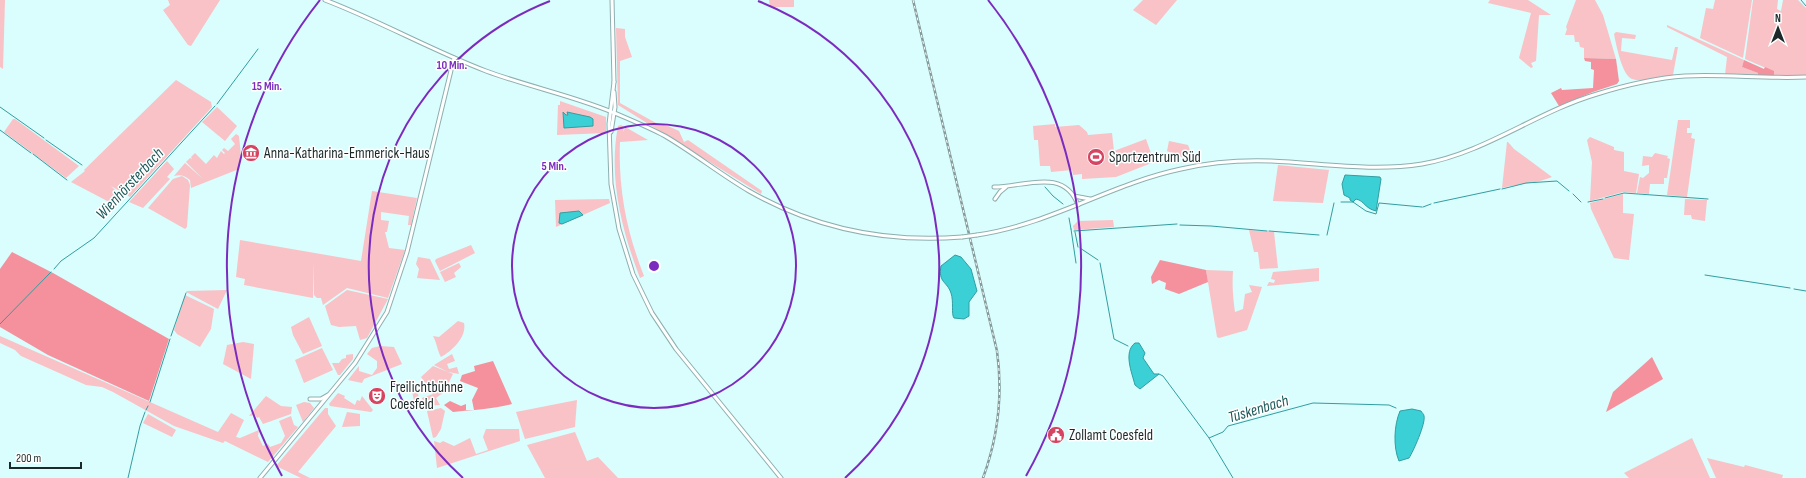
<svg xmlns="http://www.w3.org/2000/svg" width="1806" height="478" viewBox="0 0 1806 478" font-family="'Sofia Sans Condensed',sans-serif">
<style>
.green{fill:#f8c2c6}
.forest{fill:#f4919d}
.water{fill:#3bd0d5;stroke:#319ea1}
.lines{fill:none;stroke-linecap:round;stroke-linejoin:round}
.stream{stroke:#319ea1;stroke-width:1}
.secondary-casing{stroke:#8eafaf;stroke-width:5}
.primary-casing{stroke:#8eafaf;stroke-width:5}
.secondary{stroke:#fff;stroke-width:3}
.primary{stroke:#fff;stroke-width:3}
.rail-casing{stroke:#829b9b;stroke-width:2.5}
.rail{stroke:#fff;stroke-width:1;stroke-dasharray:3;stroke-linecap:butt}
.primary-bridge-casing{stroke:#8eafaf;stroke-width:5;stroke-linecap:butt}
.primary-bridge{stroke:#fff;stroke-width:3}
.ring{fill:none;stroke:#7b2cbf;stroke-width:2}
.labels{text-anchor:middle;stroke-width:3;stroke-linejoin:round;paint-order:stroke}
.poi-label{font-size:15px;fill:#1b2929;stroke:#fff;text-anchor:start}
.water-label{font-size:16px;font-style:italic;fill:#1c5859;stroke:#fff}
.centre{fill:#7b2cbf;stroke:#fff;stroke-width:2}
.ring-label{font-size:12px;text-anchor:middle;font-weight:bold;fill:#7b2cbf;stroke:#fff;stroke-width:3;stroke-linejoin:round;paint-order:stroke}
</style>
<rect width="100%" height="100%" fill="#dafdfd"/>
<g class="green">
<polygon points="0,0 5,0 3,69 0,67"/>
<polygon points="168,0 220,0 191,46 188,45 163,10 170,5"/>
<polygon points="769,0 794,0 794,7 770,7"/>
<polygon points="1143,0 1177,0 1156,25 1133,10"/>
<polygon points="1490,0 1528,0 1551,15 1539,15 1536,61 1531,63 1533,67 1531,68 1519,58 1531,13 1488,3"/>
<polygon points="1576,0 1595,0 1603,15 1616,59 1584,58 1584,48 1580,47 1579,42 1575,42 1574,35 1565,35 1567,29 1566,27"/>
<polygon points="1715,0 1752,0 1743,58 1700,38 1706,8 1713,9"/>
<polygon points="1753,0 1778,0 1777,9 1781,11 1783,0 1798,0 1806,8 1806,75 1774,76 1773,71 1745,59"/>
<polygon points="1667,25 1744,60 1742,67 1758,73 1758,76 1725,75 1727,57 1667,27"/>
<polygon points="616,28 625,29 625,37 632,57 620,61 620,103 656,123 668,126 679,131 684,142 688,140 762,191 761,194 618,105"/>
<path d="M 1616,32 L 1636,35 L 1635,39 L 1622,38 L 1621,51 L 1672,60 L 1675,47 L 1678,47 L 1673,75 C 1662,77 1643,83 1632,79 C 1622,76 1616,44 1614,34 Z"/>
<polygon points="176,80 211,102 212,107 130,197 111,186 119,194 113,204 71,182 85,171 84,170"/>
<polygon points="560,101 606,117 606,133 557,135 558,105 560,105"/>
<polygon points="217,107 237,126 225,141 202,122"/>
<polygon points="13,119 15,119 79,166 66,178 4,132"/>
<polygon points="1678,120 1690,120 1690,128 1687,128 1687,133 1692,133 1691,138 1695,139 1687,197 1667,195"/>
<polygon points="1055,124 1055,127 1079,125 1087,132 1088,135 1112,133 1114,151 1146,139 1154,162 1116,177 1082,179 1082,174 1073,175 1072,170 1051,172 1050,166 1040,166 1038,140 1034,140 1033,126"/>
<path d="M 621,125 L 624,127 L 623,132 L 625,128 L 627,128 L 648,140 L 620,142 C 618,189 627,233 644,276 L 640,278 C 622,231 608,178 618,126 Z"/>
<path d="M 236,134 L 239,136 L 241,156 L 239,169 L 191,188 L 190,180 C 185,176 181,174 174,176 L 185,163 L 203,179 L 186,162 L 190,158 L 192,159 L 191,157 L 195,153 L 206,164 L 214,155 L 217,158 L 221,151 L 224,154 L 225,153 L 222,150 L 224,148 L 228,151 L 235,144 L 231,139 Z"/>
<polygon points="1590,137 1614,147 1614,150 1624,152 1624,171 1639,174 1636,193 1623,192 1590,201 1592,162 1587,140"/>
<polygon points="1169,141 1188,145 1190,150 1188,157 1184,158 1167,151"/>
<path d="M 1507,142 L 1508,142 L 1514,149 L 1552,177 C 1538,183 1519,184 1502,188 Z"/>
<polygon points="1655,153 1668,156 1667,158 1670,159 1667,178 1664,178 1664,184 1650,184 1649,194 1637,193 1640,177 1643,178 1649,173 1649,165 1642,166 1643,156 1652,157"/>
<polygon points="167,161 174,169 167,177 170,179 143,208 129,202"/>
<polygon points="1278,165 1329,170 1323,203 1273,201"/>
<polygon points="182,176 188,180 190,185 187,227 185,229 148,208 173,179"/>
<polygon points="372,191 417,198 411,225 408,225 409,216 381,212 381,220 389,221 387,232 385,232 389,248 405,250 388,298 347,288 323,305 321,298 317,298 314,295 314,262 313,298 244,285 245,279 236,277 240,240 361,261"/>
<polygon points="1623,194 1623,213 1634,214 1629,260 1614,258 1591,209 1590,203"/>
<polygon points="609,199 610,203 556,227 555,200"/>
<polygon points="1685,199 1707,200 1705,221 1692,219 1691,215 1684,215"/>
<polygon points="1113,220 1114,227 1074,230 1073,226 1078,221"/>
<polygon points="1249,230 1274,232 1278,268 1260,269 1258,252 1254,252"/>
<polygon points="471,245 475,253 440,271 435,261 436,259"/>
<polygon points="418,257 430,259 440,280 417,278 419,269 416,264"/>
<polygon points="459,263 461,267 454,273 456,277 445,282 440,272"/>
<polygon points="1319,268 1319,281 1267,286 1269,282 1274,283 1275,280 1271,279 1273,272"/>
<path d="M 1206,270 L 1233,271 C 1232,286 1233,297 1235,312 L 1243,309 L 1245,294 L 1252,292 L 1249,285 L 1262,287 L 1247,330 L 1219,338 L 1217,337 Z"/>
<polygon points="227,290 218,309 186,292 187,291"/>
<polygon points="347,290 388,299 367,338 360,340 356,326 339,327 331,325 325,306"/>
<polygon points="185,295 214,309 211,329 200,347 177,334 174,330"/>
<polygon points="309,317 322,346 303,354 293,335 291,327"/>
<path d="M 458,321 L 464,323 C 467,337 452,351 441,357 C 437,350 437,343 433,336 L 439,337 Z"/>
<polygon points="0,336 218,432 231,413 244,420 236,437 240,438 259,430 258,436 263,446 268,444 270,447 281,443 285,436 279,421 291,416 294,425 298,427 268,462 225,441 223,443 174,426 113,392 102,387 86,385 21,356 15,350 0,343"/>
<polygon points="243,342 254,344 251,379 223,364 227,345"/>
<polygon points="380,346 394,347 402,364 364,379 362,383 348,380 359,366 359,371 372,375 377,368 377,361 367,354 372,348"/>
<polygon points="322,348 333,370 304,383 295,360"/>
<polygon points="353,354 353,359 340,375 338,375 332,363 339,363 342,359 346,358 346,355"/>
<polygon points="452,354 455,361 447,364 449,369 457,367 459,374 448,372 453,374 444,392 436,398 440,405 424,406 422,398 433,394 421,377 433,366 448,372 434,365"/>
<polygon points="414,382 422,407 421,408 409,410 408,408 415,406 411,386"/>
<polygon points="338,393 345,396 344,398 355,405 357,400 360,401 362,396 373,410 371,412 330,406 329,404"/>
<polygon points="266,396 281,406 292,407 291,414 263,424 259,417 257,418 255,415 249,416"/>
<polygon points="577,400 575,427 525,439 516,412"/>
<polygon points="304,402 310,403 314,408 303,422 296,405"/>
<polygon points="325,408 328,408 328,414 336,426 298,472 310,478 301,478 276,466"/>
<polygon points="441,408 445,411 441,429 436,437 433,438 427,411"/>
<polygon points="347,412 360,414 360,426 342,427"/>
<polygon points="148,414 176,430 172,437 143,423"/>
<polygon points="486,429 519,429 520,441 437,468 434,441 440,443 443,441 454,446 470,438 476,454 488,450 483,437"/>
<polygon points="575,432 587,461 598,457 618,478 545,478 527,445"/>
<polygon points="1692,438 1710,478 1629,478 1624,473"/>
<polygon points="1707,458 1744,467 1745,465 1783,475 1782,478 1716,478"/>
</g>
<g class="forest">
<polygon points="1584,58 1616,59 1619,81 1617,84 1593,92 1559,106 1551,93 1561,88 1562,90 1593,88 1594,70 1591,69 1591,62 1585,61"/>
<polygon points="1744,60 1764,69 1765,67 1774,71 1774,76 1758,76 1758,73 1742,67"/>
<polygon points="12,252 53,273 169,339 149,401 48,355 0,327 0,269"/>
<polygon points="1160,260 1206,270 1208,282 1179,294 1165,289 1166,283 1159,280 1152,284 1151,277"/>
<polygon points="1652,357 1663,379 1606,412 1613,392"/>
<path d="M 493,361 L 512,404 C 494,409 473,410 453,412 L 444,405 L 450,401 L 461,406 L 466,404 L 466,410 L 474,410 L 472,400 L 478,388 L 460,381 L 462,375 L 475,371 L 474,366 Z"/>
</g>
<g class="water">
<polygon points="563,112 566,115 568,115 567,112 590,117 593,119 593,126 564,128"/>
<path d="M 1345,175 L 1380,177 L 1381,179 L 1376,211 C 1364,208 1365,201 1356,199 L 1353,202 L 1350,200 L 1350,198 L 1344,195 L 1342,184 Z"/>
<polygon points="579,211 583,215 562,224 559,223 560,213"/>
<path d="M 955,255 L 961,257 L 971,269 L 977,291 L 969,302 L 969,316 L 964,319 L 954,318 C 951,314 954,302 951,293 C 947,281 938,283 941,266 Z"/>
<path d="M 1135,343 L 1139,343 L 1145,353 L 1143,358 L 1154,374 L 1159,374 L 1140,389 L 1135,385 C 1132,373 1123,352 1135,343 Z"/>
<path d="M 1412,409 L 1421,411 C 1422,413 1424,414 1424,416 C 1426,423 1413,452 1409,458 L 1399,461 C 1393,447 1394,425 1400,411 Z"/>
</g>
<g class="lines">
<g class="stream">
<polyline points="1801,0 1806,6"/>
<polyline points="217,104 258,49"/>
<polyline points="0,107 44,138"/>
<polyline points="0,130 31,153"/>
<polyline points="46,140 82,165"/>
<polyline points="33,154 67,180"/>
<polyline points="1045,187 1053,196 1063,204"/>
<polyline points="1502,189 1526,183 1557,181 1569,191"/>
<polyline points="1573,194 1581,202"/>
<polyline points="1605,198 1624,193 1708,199"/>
<polyline points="1341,202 1353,202 1366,211 1376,214 1379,203 1422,207"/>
<polyline points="1588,202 1603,199"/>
<polyline points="1434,203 1500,189"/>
<polyline points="1423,207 1431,204"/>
<polyline points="1069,218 1071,229"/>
<polyline points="1180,225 1211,226 1267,231"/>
<polyline points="1071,229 1076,263"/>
<polyline points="1074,231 1177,224"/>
<polyline points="1269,231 1319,235"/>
<polyline points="1075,232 1078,247"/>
<polyline points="1327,235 1334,203"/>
<polyline points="1080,248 1098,260"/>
<polyline points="1100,263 1114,339 1128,346"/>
<polyline points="54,269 61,261 94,238 215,106"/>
<polyline points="1705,275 1790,288"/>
<polyline points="1794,289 1806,291"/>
<polyline points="0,324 51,272"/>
<polyline points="171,336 186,293"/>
<polyline points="1159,374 1163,376 1209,438 1223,432 1228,426 1313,403 1389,405 1396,408"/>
<polyline points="150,402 170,339"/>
<polyline points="146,410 148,406"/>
<polyline points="1209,438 1233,478"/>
<polyline points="128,478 140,426 145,412"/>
</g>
<defs>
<g id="secondary">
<polyline points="310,399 321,399 328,395"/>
<polyline points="260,478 355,363 387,312 407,252 454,58"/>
</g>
<g id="primary">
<path d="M 325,0 C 380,21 431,50 486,71 C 532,88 580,97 624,117 C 638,123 652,129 665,136 C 694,153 720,174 749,191 C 814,228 887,243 962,237"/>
<polyline points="612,0 614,82"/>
<polyline points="614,82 609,124 611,184 619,229 633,274 652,313 676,349 781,478"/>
<polyline points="611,132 615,107 614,92"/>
<path d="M 994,187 C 1024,187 1064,167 1078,205"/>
<polyline points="1074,196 1090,199"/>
<polyline points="995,199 1000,192 1006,187"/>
<path d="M 977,235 C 1052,224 1110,184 1181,169 C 1211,162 1241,160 1271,161 C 1322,163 1371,172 1422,164 C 1485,153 1536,112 1597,94 C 1626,85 1655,78 1685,76 C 1726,74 1766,79 1806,77"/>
</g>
</defs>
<use href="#secondary" class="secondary-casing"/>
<use href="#primary" class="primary-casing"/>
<use href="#secondary" class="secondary"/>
<use href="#primary" class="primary"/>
<defs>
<path id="rail" d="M 913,0 L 997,351 C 1003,394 998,437 983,478"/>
</defs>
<use href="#rail" class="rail-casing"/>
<use href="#rail" class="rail"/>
<defs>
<polyline id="primary-bridge" points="962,237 977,235"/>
</defs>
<use href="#primary-bridge" class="primary-bridge-casing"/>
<use href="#primary-bridge" class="primary-bridge"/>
</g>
<g class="ring">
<circle cx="654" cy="266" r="142"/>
<path d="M463 478A285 285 0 0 1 550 1M758 1A285 285 0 0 1 845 478"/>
<path d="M282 476A427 427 0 0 1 320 0M988 0A427 427 0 0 1 1026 476"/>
</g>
<defs>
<symbol id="museum-disc" viewBox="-11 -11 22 22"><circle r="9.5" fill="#d54562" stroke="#fff"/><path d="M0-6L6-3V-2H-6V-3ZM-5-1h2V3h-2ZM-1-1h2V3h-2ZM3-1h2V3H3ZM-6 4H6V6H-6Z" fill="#fff"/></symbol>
<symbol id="stadium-disc" viewBox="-11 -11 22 22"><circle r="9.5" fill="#d54562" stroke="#fff"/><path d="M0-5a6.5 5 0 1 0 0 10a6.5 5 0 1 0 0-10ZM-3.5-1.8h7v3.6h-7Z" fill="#fff"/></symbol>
<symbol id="theatre-disc" viewBox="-11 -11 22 22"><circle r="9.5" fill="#d54562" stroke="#fff"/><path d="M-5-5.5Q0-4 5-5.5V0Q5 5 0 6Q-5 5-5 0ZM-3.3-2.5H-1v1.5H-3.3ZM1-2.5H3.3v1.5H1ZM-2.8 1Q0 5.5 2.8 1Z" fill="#fff"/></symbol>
<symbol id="civic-disc" viewBox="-11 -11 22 22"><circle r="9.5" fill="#d54562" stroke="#fff"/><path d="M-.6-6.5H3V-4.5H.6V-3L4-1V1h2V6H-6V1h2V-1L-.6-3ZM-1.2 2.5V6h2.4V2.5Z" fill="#fff"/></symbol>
</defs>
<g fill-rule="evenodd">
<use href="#museum-disc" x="241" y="143" width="20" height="20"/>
<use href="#stadium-disc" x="1086" y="147" width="20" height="20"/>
<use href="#theatre-disc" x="367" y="386" width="20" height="20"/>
<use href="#civic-disc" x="1046" y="425" width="20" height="20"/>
</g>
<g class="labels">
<g class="poi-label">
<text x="264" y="158">Anna-Katharina-Emmerick-Haus</text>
<text x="1109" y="162">Sportzentrum Süd</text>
<text x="390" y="392">Freilichtbühne<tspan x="390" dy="17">Coesfeld</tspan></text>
<text x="1069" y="440">Zollamt Coesfeld</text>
</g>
<g class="water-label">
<text transform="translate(129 183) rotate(-47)" y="6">Wienhörsterbach</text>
<text transform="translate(1258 408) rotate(-17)" y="6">Tüskenbach</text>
</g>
</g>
<circle cx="654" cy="266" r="6" class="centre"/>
<g class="ring-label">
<text x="452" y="69">10 Min.</text>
<text x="267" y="90">15 Min.</text>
<text x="554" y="170">5 Min.</text>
</g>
<g transform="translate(1778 28)" stroke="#ffffff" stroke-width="3" paint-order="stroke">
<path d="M0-3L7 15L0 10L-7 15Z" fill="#1b2929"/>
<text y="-6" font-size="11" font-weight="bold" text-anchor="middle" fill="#1b2929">N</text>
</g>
<path d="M10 462v6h71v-6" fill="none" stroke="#1b2929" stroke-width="2"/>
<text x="16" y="462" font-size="12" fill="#1b2929" stroke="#ffffff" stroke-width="3" paint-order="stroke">200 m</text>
</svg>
